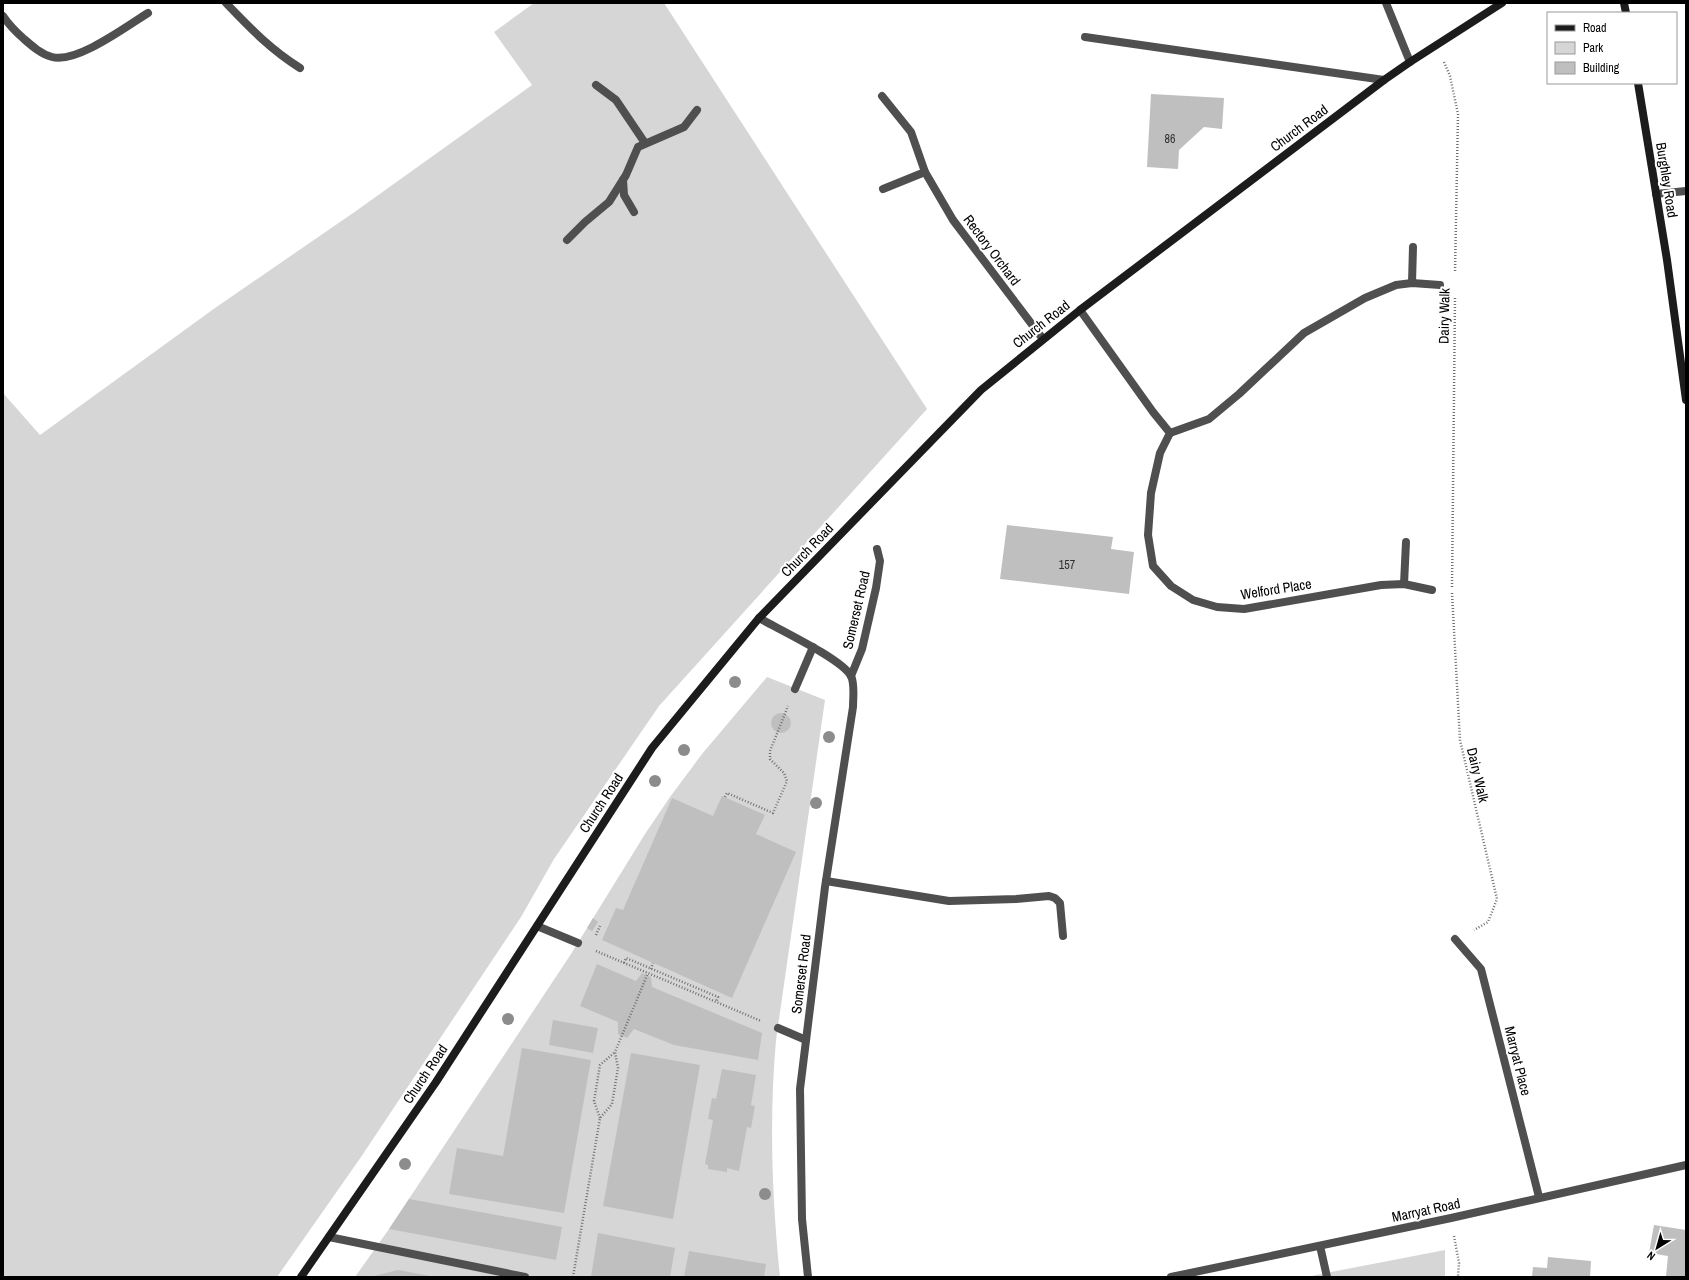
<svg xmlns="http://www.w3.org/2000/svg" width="1689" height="1280" viewBox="0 0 1689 1280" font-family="'Archivo Narrow',sans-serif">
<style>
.green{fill:#d6d6d6}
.building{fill:#bfbfbf}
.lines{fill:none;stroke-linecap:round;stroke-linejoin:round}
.path{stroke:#717171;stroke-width:2.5;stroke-dasharray:1 2;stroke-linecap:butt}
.lane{stroke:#4f4f4f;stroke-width:8}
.street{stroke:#4f4f4f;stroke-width:8}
.secondary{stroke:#1c1c1c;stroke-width:8}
.tree{fill:#8c8c8c}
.labels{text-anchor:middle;stroke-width:4;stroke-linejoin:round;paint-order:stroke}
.number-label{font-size:12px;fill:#303030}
.street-label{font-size:14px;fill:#000;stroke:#fff}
</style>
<rect width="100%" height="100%" fill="#fff"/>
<g class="green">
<polygon points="534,3 664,3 927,409 659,706 554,859 521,917 361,1157 277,1277 3,1277 3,393 40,435 215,308 356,211 532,85 494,32"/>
<path d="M 767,677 L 825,700 L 776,1040 C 769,1119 772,1199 780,1277 L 355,1277 L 389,1229 L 571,954 L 645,834 L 670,797 L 702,754 Z"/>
<polygon points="1445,1250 1445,1277 1307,1277 1326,1273"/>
</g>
<g class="building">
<polygon points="1151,94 1224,98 1222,129 1204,127 1179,150 1178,169 1147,167"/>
<polygon points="1007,525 1113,537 1111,549 1134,552 1129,594 1000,579"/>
<circle cx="781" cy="723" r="10"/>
<polygon points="722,796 765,815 756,834 796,852 732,998 602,940 616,908 623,910 672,798 713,816"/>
<polygon points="593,918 598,922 592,931 587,928"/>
<polygon points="597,964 636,981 642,973 651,977 652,987 762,1033 758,1060 674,1045 634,1029 627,1038 618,1034 618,1022 580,1006"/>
<polygon points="553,1020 598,1028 593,1053 549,1045"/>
<polygon points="522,1048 591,1060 564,1213 449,1194 457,1148 503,1156"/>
<polygon points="631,1053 700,1065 673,1219 603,1206"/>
<polygon points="722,1069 756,1075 751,1105 755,1106 751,1128 747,1127 739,1171 727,1168 727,1172 708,1169 708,1165 705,1164 713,1120 708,1119 712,1098 716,1099"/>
<polygon points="409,1199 562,1227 556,1260 389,1229"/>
<polygon points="1654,1225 1686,1230 1686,1277 1666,1276 1668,1256 1649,1253"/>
<polygon points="598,1233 675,1248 670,1277 591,1277"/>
<polygon points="689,1251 766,1264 764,1277 684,1277"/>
<polygon points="1548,1257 1591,1261 1590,1277 1532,1277 1533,1267 1547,1268"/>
<polygon points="398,1270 430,1276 430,1277 370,1277"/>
</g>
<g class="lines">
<g class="path">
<polyline points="1444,62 1450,76 1458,114 1455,273"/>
<polyline points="1452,587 1455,298"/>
<polyline points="1452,593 1460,740 1497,899 1488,922 1474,930"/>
<polyline points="725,797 727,793 773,813 787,781 784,773 770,759 770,751 788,706"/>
<polyline points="596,935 600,926"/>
<polyline points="596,951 761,1021"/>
<polyline points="624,963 626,958 718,997 716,1002"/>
<polyline points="651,969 653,963"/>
<polyline points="600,1118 594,1101 600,1065 615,1052"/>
<polyline points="1454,1236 1459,1263 1458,1277"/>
<polyline points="573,1277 600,1118 612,1104 618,1068 615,1052 648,973"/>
</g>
<g class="lane">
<path d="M 226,3 C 251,29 270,49 300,68"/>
<path d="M 3,16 C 9,25 16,32 24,39 C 32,46 41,54 52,57 C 76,64 127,26 148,13"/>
<polyline points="1085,37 1384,80"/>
<polyline points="596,85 616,100 645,143"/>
<polyline points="623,180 624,195 634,212"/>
<polyline points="1656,194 1686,191"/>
<polyline points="567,240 585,222 609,202 626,175 638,147 684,127 697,110"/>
<polyline points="795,689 813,647"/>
<polyline points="826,881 949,901 1016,899 1049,896 1055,898 1060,903 1063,936"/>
<polyline points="537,926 578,943"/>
<polyline points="778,1028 806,1040"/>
<polyline points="329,1237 525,1277"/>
<polyline points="1320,1246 1327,1277"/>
</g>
<g class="street">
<polyline points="1386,3 1410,62"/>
<polyline points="882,96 911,132 925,172 953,220 1043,339"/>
<polyline points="883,189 925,172"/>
<polyline points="1412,283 1413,247"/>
<polyline points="1080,310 1153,412 1170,433 1160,453 1151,493 1148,535 1153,566 1171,586 1193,600 1217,607 1244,609 1381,585 1404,584 1432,590"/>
<polyline points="1170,433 1209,419 1239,394 1304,333 1365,298 1396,285 1412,283 1440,285"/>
<polyline points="1404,584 1406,542"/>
<path d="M 759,618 C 778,629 842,659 851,676 C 855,684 853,698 853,707 L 825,887 L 800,1089 L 802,1219 L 808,1277"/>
<polyline points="851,676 862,649 876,588 880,561 877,549"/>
<polyline points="1455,939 1481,969 1539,1197"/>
<polyline points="1171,1277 1451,1218 1686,1165"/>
</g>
<g class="secondary">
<polyline points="1624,3 1626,13"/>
<polyline points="1638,83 1667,260 1686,400"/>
<polyline points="301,1277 436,1082 652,748 759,618 981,390 1080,310 1384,80 1410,62 1502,3"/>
</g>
</g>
<g class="tree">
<circle cx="735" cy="682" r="6"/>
<circle cx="829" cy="737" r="6"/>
<circle cx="684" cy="750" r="6"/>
<circle cx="655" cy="781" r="6"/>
<circle cx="816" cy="803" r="6"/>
<circle cx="508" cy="1019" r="6"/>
<circle cx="405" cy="1164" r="6"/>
<circle cx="765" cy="1194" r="6"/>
</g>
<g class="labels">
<g class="number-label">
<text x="1170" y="143">86</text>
<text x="1067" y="569">157</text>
</g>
<g class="street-label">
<text transform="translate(1299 128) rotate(-37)" y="5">Church Road</text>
<text transform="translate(1667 180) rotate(81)" y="5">Burghley Road</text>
<text transform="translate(992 250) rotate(53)" y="5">Rectory Orchard</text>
<text transform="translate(1444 316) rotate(-89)" y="5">Dairy Walk</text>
<text transform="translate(1041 324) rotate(-38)" y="5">Church Road</text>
<text transform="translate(807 550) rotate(-46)" y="5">Church Road</text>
<text transform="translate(1276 589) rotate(-9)" y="5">Welford Place</text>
<text transform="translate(856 610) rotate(-77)" y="5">Somerset Road</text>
<text transform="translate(1478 775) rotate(77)" y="5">Dairy Walk</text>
<text transform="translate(601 803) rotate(-57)" y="5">Church Road</text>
<text transform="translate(801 974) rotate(-83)" y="5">Somerset Road</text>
<text transform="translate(1518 1061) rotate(76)" y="5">Marryat Place</text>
<text transform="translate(425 1074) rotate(-56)" y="5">Church Road</text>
<text transform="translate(1426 1210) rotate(-12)" y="5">Marryat Road</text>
</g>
</g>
<rect width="1689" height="1280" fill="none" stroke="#000000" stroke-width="8"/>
<rect x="1547" y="12" width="130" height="72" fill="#ffffff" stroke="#999999"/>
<rect x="1555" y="25" width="20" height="6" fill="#1c1c1c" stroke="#999999"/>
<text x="1583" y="32" font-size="12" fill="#000000">Road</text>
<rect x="1555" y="42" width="20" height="12" fill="#d6d6d6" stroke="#999999"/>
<text x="1583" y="52" font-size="12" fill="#000000">Park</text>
<rect x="1555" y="62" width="20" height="12" fill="#bfbfbf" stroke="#999999"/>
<text x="1583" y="72" font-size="12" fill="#000000">Building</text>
<g transform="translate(1657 1248) rotate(217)" stroke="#ffffff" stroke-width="3" paint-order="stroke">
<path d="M0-3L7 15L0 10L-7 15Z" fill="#000000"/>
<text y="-6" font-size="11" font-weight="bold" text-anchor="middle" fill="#000000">N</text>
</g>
</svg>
